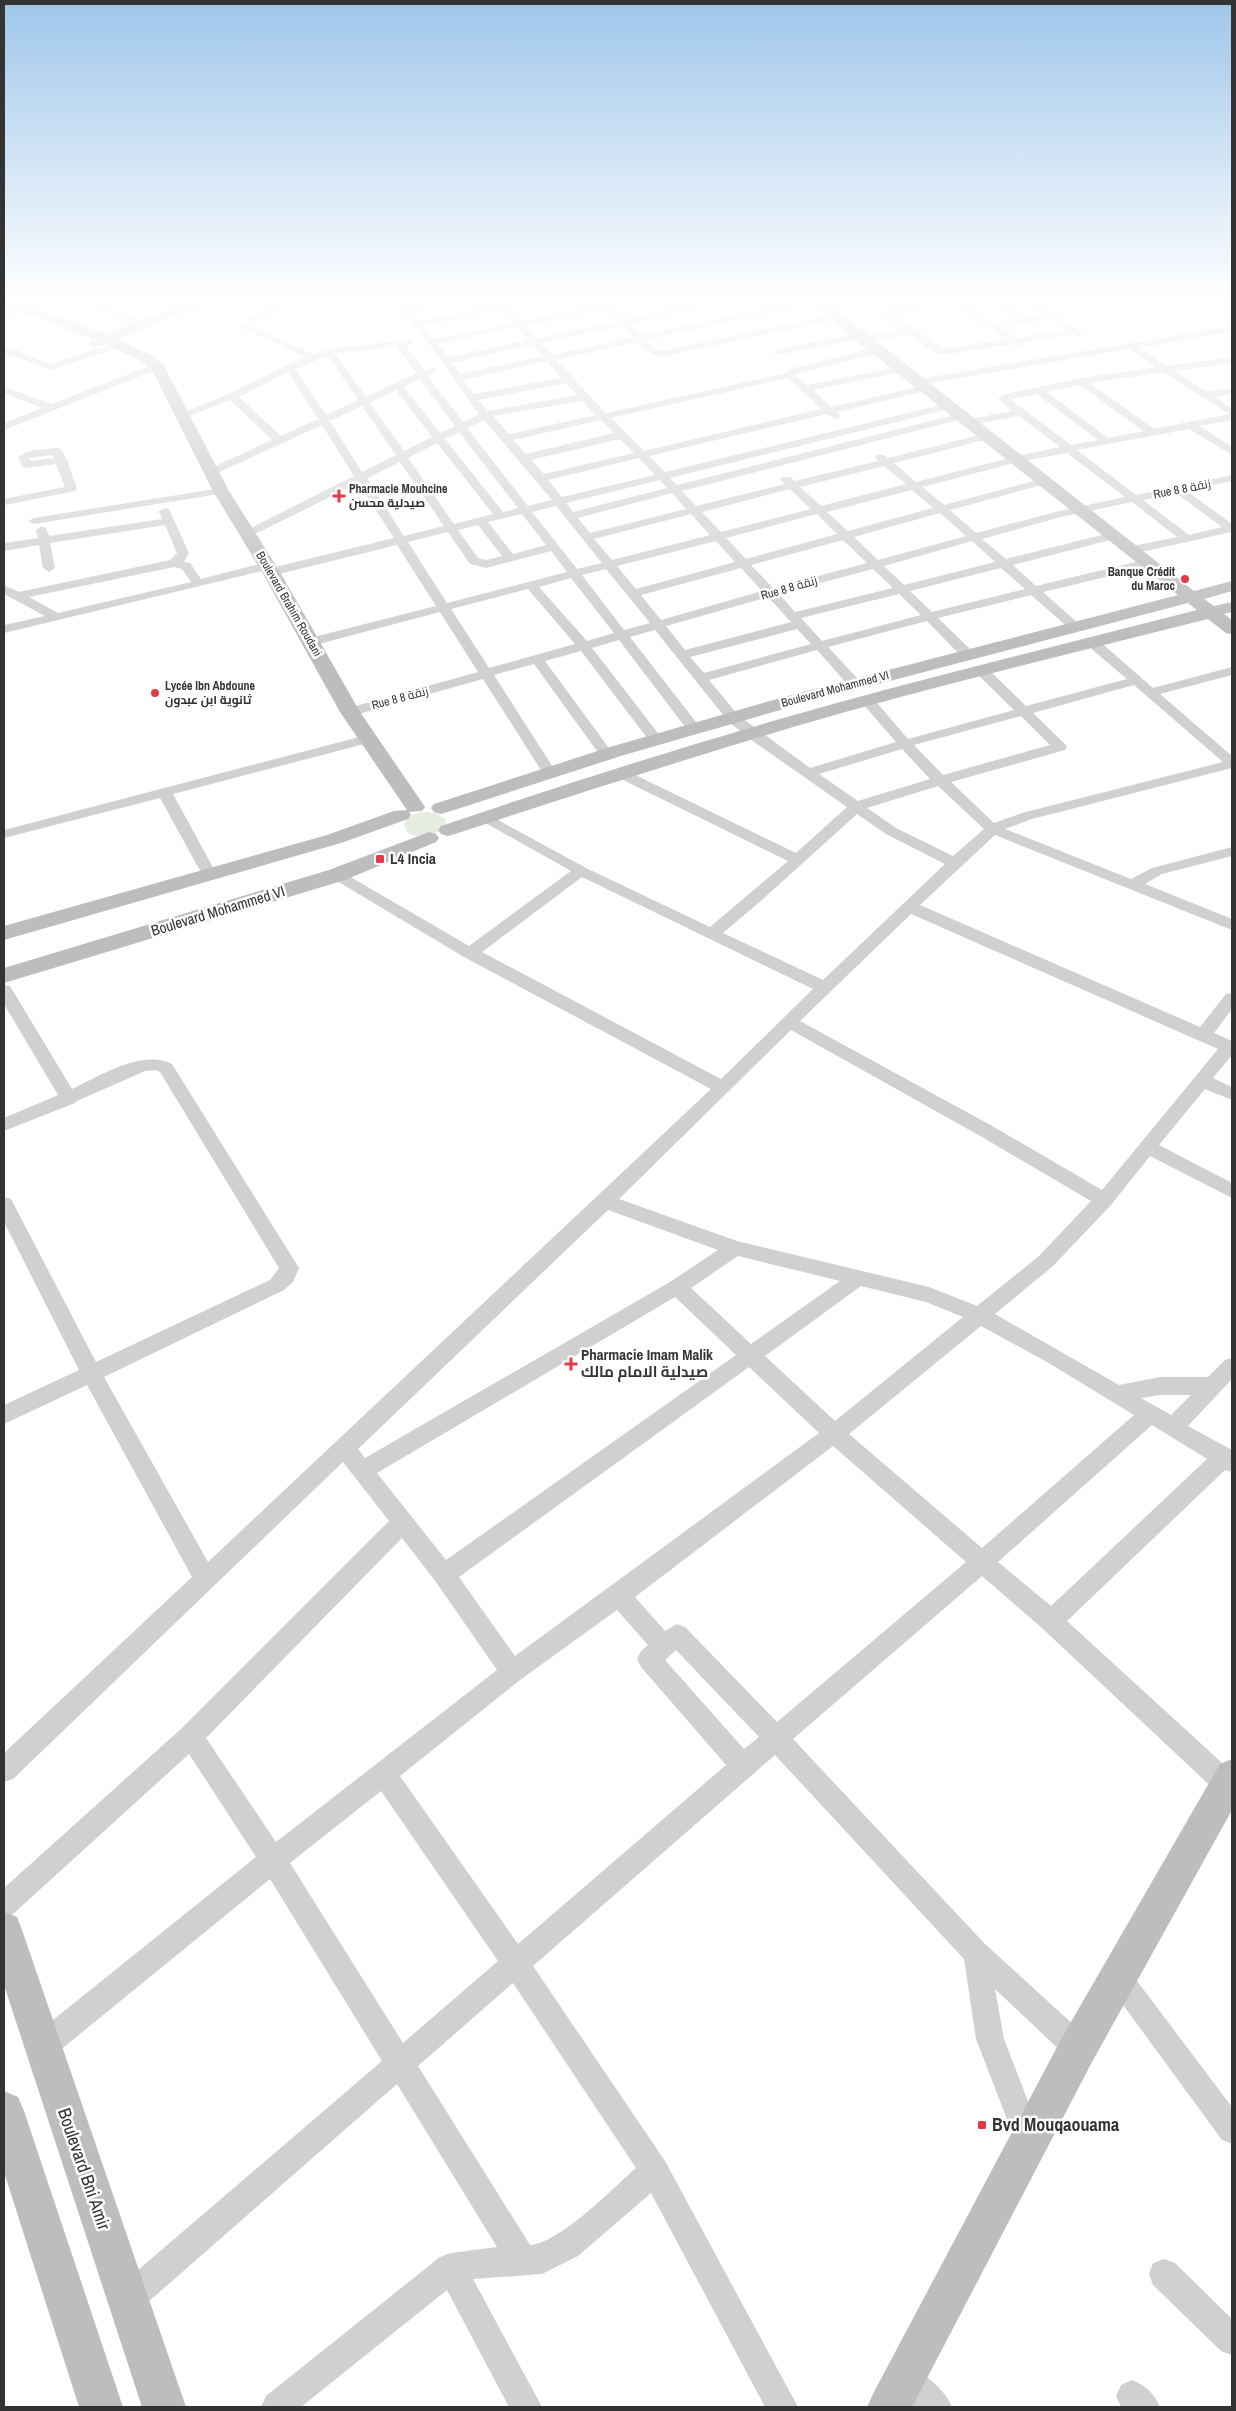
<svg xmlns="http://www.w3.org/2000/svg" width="1236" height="2411" viewBox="0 0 1236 2411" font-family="'Archivo Narrow',Cairo,sans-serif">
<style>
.green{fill:#e6ecdf}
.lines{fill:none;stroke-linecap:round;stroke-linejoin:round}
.street{fill:#d0d0d0;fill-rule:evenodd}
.secondary{fill:#bdbdbd;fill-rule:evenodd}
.poi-dot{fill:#e63946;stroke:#fff;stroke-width:2}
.labels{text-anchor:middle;stroke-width:5;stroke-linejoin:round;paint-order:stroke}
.far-poi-label{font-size:12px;font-weight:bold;fill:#333;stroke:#fff;text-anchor:start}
.far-street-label{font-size:12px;fill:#333;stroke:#fff}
.poi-label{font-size:15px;font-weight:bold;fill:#333;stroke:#fff;text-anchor:start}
.street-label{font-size:15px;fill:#333;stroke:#fff}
.near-poi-label{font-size:18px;font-weight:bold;fill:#333;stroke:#fff;text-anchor:start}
.near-street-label{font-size:18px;fill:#333;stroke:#fff}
</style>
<rect width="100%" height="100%" fill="#fff"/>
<path class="green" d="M 427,812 L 436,813 L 445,819 L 446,824 C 437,837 421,841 407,832 L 404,824 C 408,815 417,812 427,812 Z"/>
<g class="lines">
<g class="street">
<polygon points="70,299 84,299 148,324 140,326"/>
<path d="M 285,299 L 296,299 L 281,310 L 250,326 L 313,354 L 330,349 L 413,339 L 413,343 L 405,345 L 424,370 L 436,368 L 436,372 L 428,376 L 463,422 L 479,414 L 429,344 L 390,299 L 400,299 L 407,307 L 442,299 L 460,299 L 411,311 L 419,321 L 498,305 L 492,299 L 502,299 L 506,304 L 530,299 L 548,299 L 511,308 L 522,321 L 600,305 L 594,299 L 604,299 L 608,303 L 629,299 L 647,299 L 613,308 L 624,319 L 717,299 L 735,299 L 629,324 L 641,335 L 809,299 L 827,299 L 822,302 L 646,340 L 652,347 L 661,351 L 835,314 L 840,317 L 835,320 L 660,357 L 646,351 L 637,342 L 556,360 L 606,413 L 787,373 L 789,369 L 878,347 L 881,348 L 881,352 L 795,375 L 807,385 L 902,366 L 907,369 L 902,372 L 813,390 L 831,407 L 926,385 L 931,388 L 930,390 L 837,412 L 841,417 L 836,420 L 827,414 L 649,456 L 665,472 L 949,403 L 954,406 L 953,408 L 670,478 L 677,485 L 954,415 L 959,418 L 958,420 L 682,491 L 696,506 L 785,484 L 780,479 L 782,477 L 790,477 L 795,481 L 878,461 L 875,457 L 876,455 L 884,455 L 888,458 L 988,433 L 993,436 L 992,438 L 894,463 L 916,482 L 1017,456 L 1060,447 L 1019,416 L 971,425 L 966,422 L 971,419 L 1012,411 L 998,399 L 1005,394 L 1081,378 L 1156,367 L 1129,349 L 919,385 L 914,382 L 919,379 L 1232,326 L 1232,332 L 1139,348 L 1167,366 L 1232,357 L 1232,363 L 1175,371 L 1207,392 L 1232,388 L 1232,394 L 1215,397 L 1232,408 L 1232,420 L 1200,426 L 1232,447 L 1232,455 L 1189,429 L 1077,450 L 1136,495 L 1232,475 L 1232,481 L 1187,491 L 1232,524 L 1232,532 L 1132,554 L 1128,553 L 1126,550 L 1128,547 L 1177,537 L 1132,502 L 1061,517 L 982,539 L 1006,559 L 1114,532 L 1120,536 L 1118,538 L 1013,565 L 1036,586 L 1148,559 L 1154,563 L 1152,566 L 1043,592 L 1079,624 L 1081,627 L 1079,630 L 1071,630 L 1031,595 L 938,618 L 973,652 L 975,655 L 973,658 L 963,658 L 927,621 L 828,647 L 859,680 L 861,683 L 859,686 L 849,686 L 817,650 L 709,680 L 738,715 L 810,768 L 896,742 L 862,703 L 860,700 L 862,697 L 872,697 L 908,739 L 1014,710 L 977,674 L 975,671 L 977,668 L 987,668 L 1026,706 L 1127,679 L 1088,646 L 1087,643 L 1088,640 L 1098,640 L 1153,688 L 1232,667 L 1232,675 L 1160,694 L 1232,756 L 1232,768 L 1032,819 L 1005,829 L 1131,879 L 1152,868 L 1232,847 L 1232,856 L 1162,874 L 1145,884 L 1232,919 L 1232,930 L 995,835 L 920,905 L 1200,1027 L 1226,994 L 1232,993 L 1232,1009 L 1214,1033 L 1232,1041 L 1232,1055 L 1213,1078 L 1232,1087 L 1232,1100 L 1205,1089 L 1159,1145 L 1232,1183 L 1232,1198 L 1150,1156 L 1111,1205 L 1053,1266 L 995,1314 L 1119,1385 L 1160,1377 L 1208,1377 L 1225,1360 L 1232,1358 L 1232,1379 L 1188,1426 L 1232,1450 L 1232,1472 L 1225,1470 L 1067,1621 L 1232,1772 L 1232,1794 L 1227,1796 L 1218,1793 L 1043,1629 L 982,1576 L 793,1739 L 985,1944 L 1088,2038 L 1092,2048 L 1088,2058 L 1078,2062 L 1068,2058 L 995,1989 L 1004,2039 L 1043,2140 L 1039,2150 L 1029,2154 L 1019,2150 L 976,2039 L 964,1959 L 775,1755 L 533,1966 L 665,2161 L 798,2407 L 765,2407 L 651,2193 L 578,2256 L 542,2274 L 473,2279 L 542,2407 L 509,2407 L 447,2290 L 301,2407 L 261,2407 L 266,2396 L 440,2257 L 451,2253 L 497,2247 L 397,2084 L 139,2310 L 128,2314 L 117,2310 L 113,2299 L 117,2288 L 382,2061 L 270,1879 L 53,2056 L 43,2060 L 33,2056 L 29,2046 L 33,2036 L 256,1857 L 189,1754 L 13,1914 L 4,1918 L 4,1888 L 182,1728 L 389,1521 L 343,1462 L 13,1779 L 4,1782 L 4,1753 L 192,1577 L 87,1385 L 4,1424 L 4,1405 L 79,1370 L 4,1222 L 4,1197 L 11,1199 L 96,1362 L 270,1280 L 279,1268 L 160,1072 L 156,1070 L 145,1071 L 77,1101 L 75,1103 L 4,1131 L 4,1118 L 58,1095 L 4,1004 L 4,985 L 10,986 L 72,1089 C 100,1076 142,1049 172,1064 L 299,1268 L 293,1282 L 284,1290 L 104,1377 L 208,1562 L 711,1089 L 464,957 L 332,878 L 329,875 L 332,872 L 342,872 L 469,946 L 571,871 L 482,821 L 480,818 L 487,814 L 586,868 L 710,927 L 788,861 L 617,777 L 615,774 L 617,771 L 627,771 L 796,853 L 847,807 L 747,737 L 728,721 L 655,630 L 630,637 L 699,726 L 701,729 L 699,732 L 689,732 L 619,640 L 592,648 L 661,737 L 663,740 L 661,743 L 651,743 L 581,651 L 545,661 L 614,755 L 612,758 L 602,758 L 534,664 L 494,675 L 556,772 L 554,775 L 544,775 L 483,679 L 355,715 L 345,715 L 343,712 L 345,709 L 478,672 L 440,612 L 311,646 L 305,642 L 306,639 L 436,606 L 397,545 L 271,576 L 267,575 L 266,570 L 4,633 L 4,625 L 45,616 L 4,594 L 4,585 L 19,592 L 170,560 L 177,553 L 165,525 L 50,543 L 55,568 L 49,572 L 43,568 L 39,545 L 4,551 L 4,543 L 38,538 L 36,530 L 42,526 L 46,528 L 49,536 L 162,519 L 159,511 L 165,508 L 169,509 L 189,553 L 184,562 L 190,563 L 201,579 L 267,562 L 271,563 L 271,568 L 394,538 L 358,483 L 251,536 L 243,536 L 241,534 L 243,532 L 354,476 L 322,425 L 215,474 L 207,474 L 207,470 L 272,440 L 230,400 L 184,418 L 176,418 L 175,416 L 228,394 L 304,357 L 237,326 ZM 502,310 L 513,323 L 434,339 L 424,326 ZM 604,310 L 616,321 L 537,338 L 526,326 ZM 620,326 L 632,337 L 552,355 L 541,343 ZM 517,327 L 528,340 L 448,357 L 438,344 ZM 532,345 L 543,356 L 460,374 L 451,363 ZM 396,346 L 416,373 L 366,397 L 336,354 ZM 328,356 L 358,400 L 326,415 L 296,369 ZM 547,361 L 562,378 L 474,394 L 463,380 ZM 288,372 L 318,419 L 281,436 L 239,397 ZM 1163,372 L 1229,414 L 1154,429 L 1090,383 ZM 788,378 L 821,409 L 644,451 L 611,418 ZM 420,379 L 455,426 L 440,433 L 404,387 ZM 566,383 L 577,395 L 488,411 L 478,400 ZM 1080,385 L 1143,431 L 1108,438 L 1047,392 ZM 396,390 L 432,437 L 404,451 L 370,403 ZM 1037,394 L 1098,440 L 1071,445 L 1010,399 ZM 582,401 L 596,415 L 509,434 L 493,416 ZM 362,406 L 396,455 L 362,472 L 330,421 ZM 484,420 L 552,500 L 528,506 L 467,428 ZM 601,420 L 614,433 L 526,454 L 513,440 ZM 459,432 L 518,508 L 503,512 L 445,439 ZM 620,439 L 634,453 L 544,474 L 531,460 ZM 437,443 L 493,514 L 454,524 L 408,458 ZM 1067,453 L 1125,497 L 1059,511 L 976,533 L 950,510 L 1049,483 L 1049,479 L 1041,479 L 944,505 L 922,487 L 1018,462 ZM 639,458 L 655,475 L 562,497 L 548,480 ZM 400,462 L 444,526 L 404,536 L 367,478 ZM 884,466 L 906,484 L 821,506 L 800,487 ZM 660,480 L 667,488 L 573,512 L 566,503 ZM 790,489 L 811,509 L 721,532 L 702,512 ZM 912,490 L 933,508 L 848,531 L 827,512 ZM 672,493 L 686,509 L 590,533 L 578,518 ZM 1176,493 L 1222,527 L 1189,535 L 1143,500 ZM 556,506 L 602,563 L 577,569 L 532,512 ZM 940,513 L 966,536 L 878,560 L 854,537 ZM 522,514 L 546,545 L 513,554 L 488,522 ZM 691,514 L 710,535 L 612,560 L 594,539 ZM 817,514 L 837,534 L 746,559 L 726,538 ZM 478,525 L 502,556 L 486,560 L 478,558 L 458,530 ZM 448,532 L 470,564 L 486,568 L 551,551 L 567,572 L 447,603 L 408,542 ZM 843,540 L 867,563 L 773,588 L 751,565 ZM 716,541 L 735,562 L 636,589 L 617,566 ZM 972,541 L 995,562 L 904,585 L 884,566 ZM 174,567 L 182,569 L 191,582 L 58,613 L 29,597 ZM 741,568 L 762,591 L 661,620 L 641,595 ZM 1001,568 L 1025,589 L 932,612 L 910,591 ZM 606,569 L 650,623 L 624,630 L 582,575 ZM 873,569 L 893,588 L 795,612 L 779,594 ZM 571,578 L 614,633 L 587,641 L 539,587 ZM 528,589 L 575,644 L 489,668 L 451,609 ZM 899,594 L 921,615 L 822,641 L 801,618 ZM 768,597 L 791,622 L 685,650 L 666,626 ZM 797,629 L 811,644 L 704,673 L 690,657 ZM 1134,685 L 1223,762 L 1022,813 L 994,823 L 951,782 L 1065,750 L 1067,747 L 1065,744 L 1033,713 ZM 1021,716 L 1050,745 L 943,775 L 914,745 ZM 902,749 L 930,779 L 858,801 L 819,774 ZM 938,786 L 984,829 L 953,856 L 896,828 L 867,808 ZM 857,814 L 886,834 L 945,864 L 823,980 L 723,933 L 763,899 ZM 582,877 L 813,989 L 721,1079 L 482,952 ZM 911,914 L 1218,1049 L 1102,1190 L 994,1127 L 800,1021 ZM 791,1030 L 982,1137 L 1091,1201 L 1039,1256 L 977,1306 L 929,1287 L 737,1241 L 619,1199 ZM 608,1210 L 718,1250 L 670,1282 L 365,1458 L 358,1449 ZM 738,1256 L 840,1281 L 751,1344 L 691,1288 ZM 861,1286 L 926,1302 L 963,1317 L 835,1421 L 765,1356 ZM 675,1297 L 736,1355 L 446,1560 L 377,1473 ZM 981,1326 L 1047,1362 L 1134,1415 L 982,1548 L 849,1434 ZM 749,1367 L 819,1433 L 515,1656 L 459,1577 ZM 1160,1395 L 1191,1395 L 1171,1415 L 1141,1398 ZM 1152,1425 L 1207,1459 L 1051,1606 L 998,1562 ZM 833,1446 L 966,1562 L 777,1722 L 685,1627 L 677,1624 L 665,1631 L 635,1597 ZM 402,1538 L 436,1582 L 497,1670 L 276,1842 L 206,1738 ZM 617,1610 L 648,1645 L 641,1651 L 637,1659 L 641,1667 L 726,1765 L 518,1944 L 400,1776 L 520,1680 ZM 676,1650 L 759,1737 L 744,1749 L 665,1660 ZM 381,1791 L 498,1961 L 403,2043 L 290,1863 ZM 513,1983 L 636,2168 C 612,2189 560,2243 530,2245 L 418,2066 Z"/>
<path d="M 935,299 L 959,299 L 994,323 L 1018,319 L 991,299 L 1002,299 L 1028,317 L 1043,315 L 1021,299 L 1032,299 L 1084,334 L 1079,337 L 1073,334 L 1023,342 L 1025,345 L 1020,348 L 1012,344 L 943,355 L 932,351 L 909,334 L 865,342 L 860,339 L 777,355 L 772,352 L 777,349 L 860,333 L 865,336 L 902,329 L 882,314 L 882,310 L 896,305 ZM 951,302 L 1005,339 L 944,349 L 892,313 ZM 1050,319 L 1066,330 L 1016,338 L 1001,328 Z"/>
<polygon points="23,306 26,307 26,311 4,318 4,312"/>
<polygon points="106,346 111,349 109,351 50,370 4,353 4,347 15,349 50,364"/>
<polygon points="157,363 162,366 161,368 4,430 4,423 42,408 4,393 4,387 52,404"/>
<path d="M 57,448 L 61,449 L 67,460 L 77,489 L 75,491 L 4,505 L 4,499 L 65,487 L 56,464 L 27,468 L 23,467 L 18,457 L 29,451 ZM 53,455 L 54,458 L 31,461 L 29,458 Z"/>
<polygon points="221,488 227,491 225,493 34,524 28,521 34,518"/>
<polygon points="367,735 372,736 374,739 372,742 173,794 216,873 213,876 203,876 160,798 4,838 4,830"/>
<polygon points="1119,1965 1128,1969 1232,2107 1232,2144 1222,2140 1110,1987 1106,1978 1110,1969"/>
<polygon points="1164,2259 1175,2263 1232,2319 1232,2355 1221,2351 1153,2285 1149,2274 1153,2263"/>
<path d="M 904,2364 C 922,2371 945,2389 952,2407 L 913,2407 L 893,2390 L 889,2379 L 893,2368 Z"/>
<path d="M 1132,2380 C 1146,2386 1154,2393 1160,2407 L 1121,2407 L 1116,2396 L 1121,2385 Z"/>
</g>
<g class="secondary">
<polygon points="4,299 11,299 106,334 194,299 211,299 210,302 117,339 152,355 164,366 229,491 280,572 360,712 425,807 422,811 409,812 411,815 408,819 341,843 4,940 4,926 327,835 394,811 407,810 340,712 262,572 213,491 151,368 142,361 105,344 96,347 91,346 89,343 93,339 4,305"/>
<path d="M 809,299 L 823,299 L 1194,591 L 1232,581 L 1232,591 L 1204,599 L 1214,606 L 1232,602 L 1232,612 L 1224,614 L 1232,620 L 1232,634 L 1226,633 L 1208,619 C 1069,654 930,687 793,727 C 680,761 567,797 455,834 L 448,836 L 441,834 L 438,830 L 441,826 C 553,788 666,752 780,719 C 918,679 1058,646 1197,610 L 1188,603 L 798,705 L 624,755 L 448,812 L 441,814 L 434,812 L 431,808 L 434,804 L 610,747 L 784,697 L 1178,595 L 830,320 Z"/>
<polygon points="429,832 436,834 439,838 436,842 345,880 4,983 4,968 329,870"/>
<polygon points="1232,1759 1232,1810 1092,2062 912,2407 867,2407 874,2392 1064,2034 1220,1764"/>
<polygon points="4,1912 17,1917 22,1930 186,2407 142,2407 4,1985"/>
<polygon points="4,2091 18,2097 24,2111 123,2407 79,2407 4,2172"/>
</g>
</g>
<linearGradient id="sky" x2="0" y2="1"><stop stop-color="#9ec6ea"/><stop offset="0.47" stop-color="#fff"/><stop offset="1" stop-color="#fff" stop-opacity="0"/></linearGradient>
<rect width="1236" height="637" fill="url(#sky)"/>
<g class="poi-dot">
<path d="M336.5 488.5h5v5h5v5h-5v5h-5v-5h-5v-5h5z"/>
<circle cx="1185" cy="579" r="5"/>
<circle cx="155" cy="693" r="5"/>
<rect x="375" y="854" width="10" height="10" rx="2.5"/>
<path d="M568.5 1356.5h5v5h5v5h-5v5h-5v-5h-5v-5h5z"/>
<rect x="977" y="2120" width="10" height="10" rx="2.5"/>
</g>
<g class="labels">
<g class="far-poi-label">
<text x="349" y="493">Pharmacie Mouhcine<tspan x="349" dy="14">صيدلية محسن</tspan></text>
<text x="1175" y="576" text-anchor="end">Banque Crédit<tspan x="1175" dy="14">du Maroc</tspan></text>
<text x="165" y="690">Lycée Ibn Abdoune<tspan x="165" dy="14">ثانوية ابن عبدون</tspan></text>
</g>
<g class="far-street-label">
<text transform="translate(1182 489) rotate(-11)" y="4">Rue 8 8 زنقة</text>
<text transform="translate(789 588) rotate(-16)" y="4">Rue 8 8 زنقة</text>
<text transform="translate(289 604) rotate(60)" y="4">Boulevard Brahim Roudani</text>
<text transform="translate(835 689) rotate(-15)" y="4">Boulevard Mohammed VI</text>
<text transform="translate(400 698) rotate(-15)" y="4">Rue 8 8 زنقة</text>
</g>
<g class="poi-label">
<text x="390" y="864">L4 Incia</text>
<text x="581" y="1360">Pharmacie Imam Malik<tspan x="581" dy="17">صيدلية الامام مالك</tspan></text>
</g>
<g class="street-label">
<text transform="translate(218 911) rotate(-17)" y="5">Boulevard Mohammed VI</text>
</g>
<g class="near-poi-label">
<text x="992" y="2131">Bvd Mouqaouama</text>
</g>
<g class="near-street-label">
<text transform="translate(84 2169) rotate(71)" y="6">Boulevard Bni Amir</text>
</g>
</g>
<rect width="1236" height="2411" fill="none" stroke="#333333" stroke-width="10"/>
</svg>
